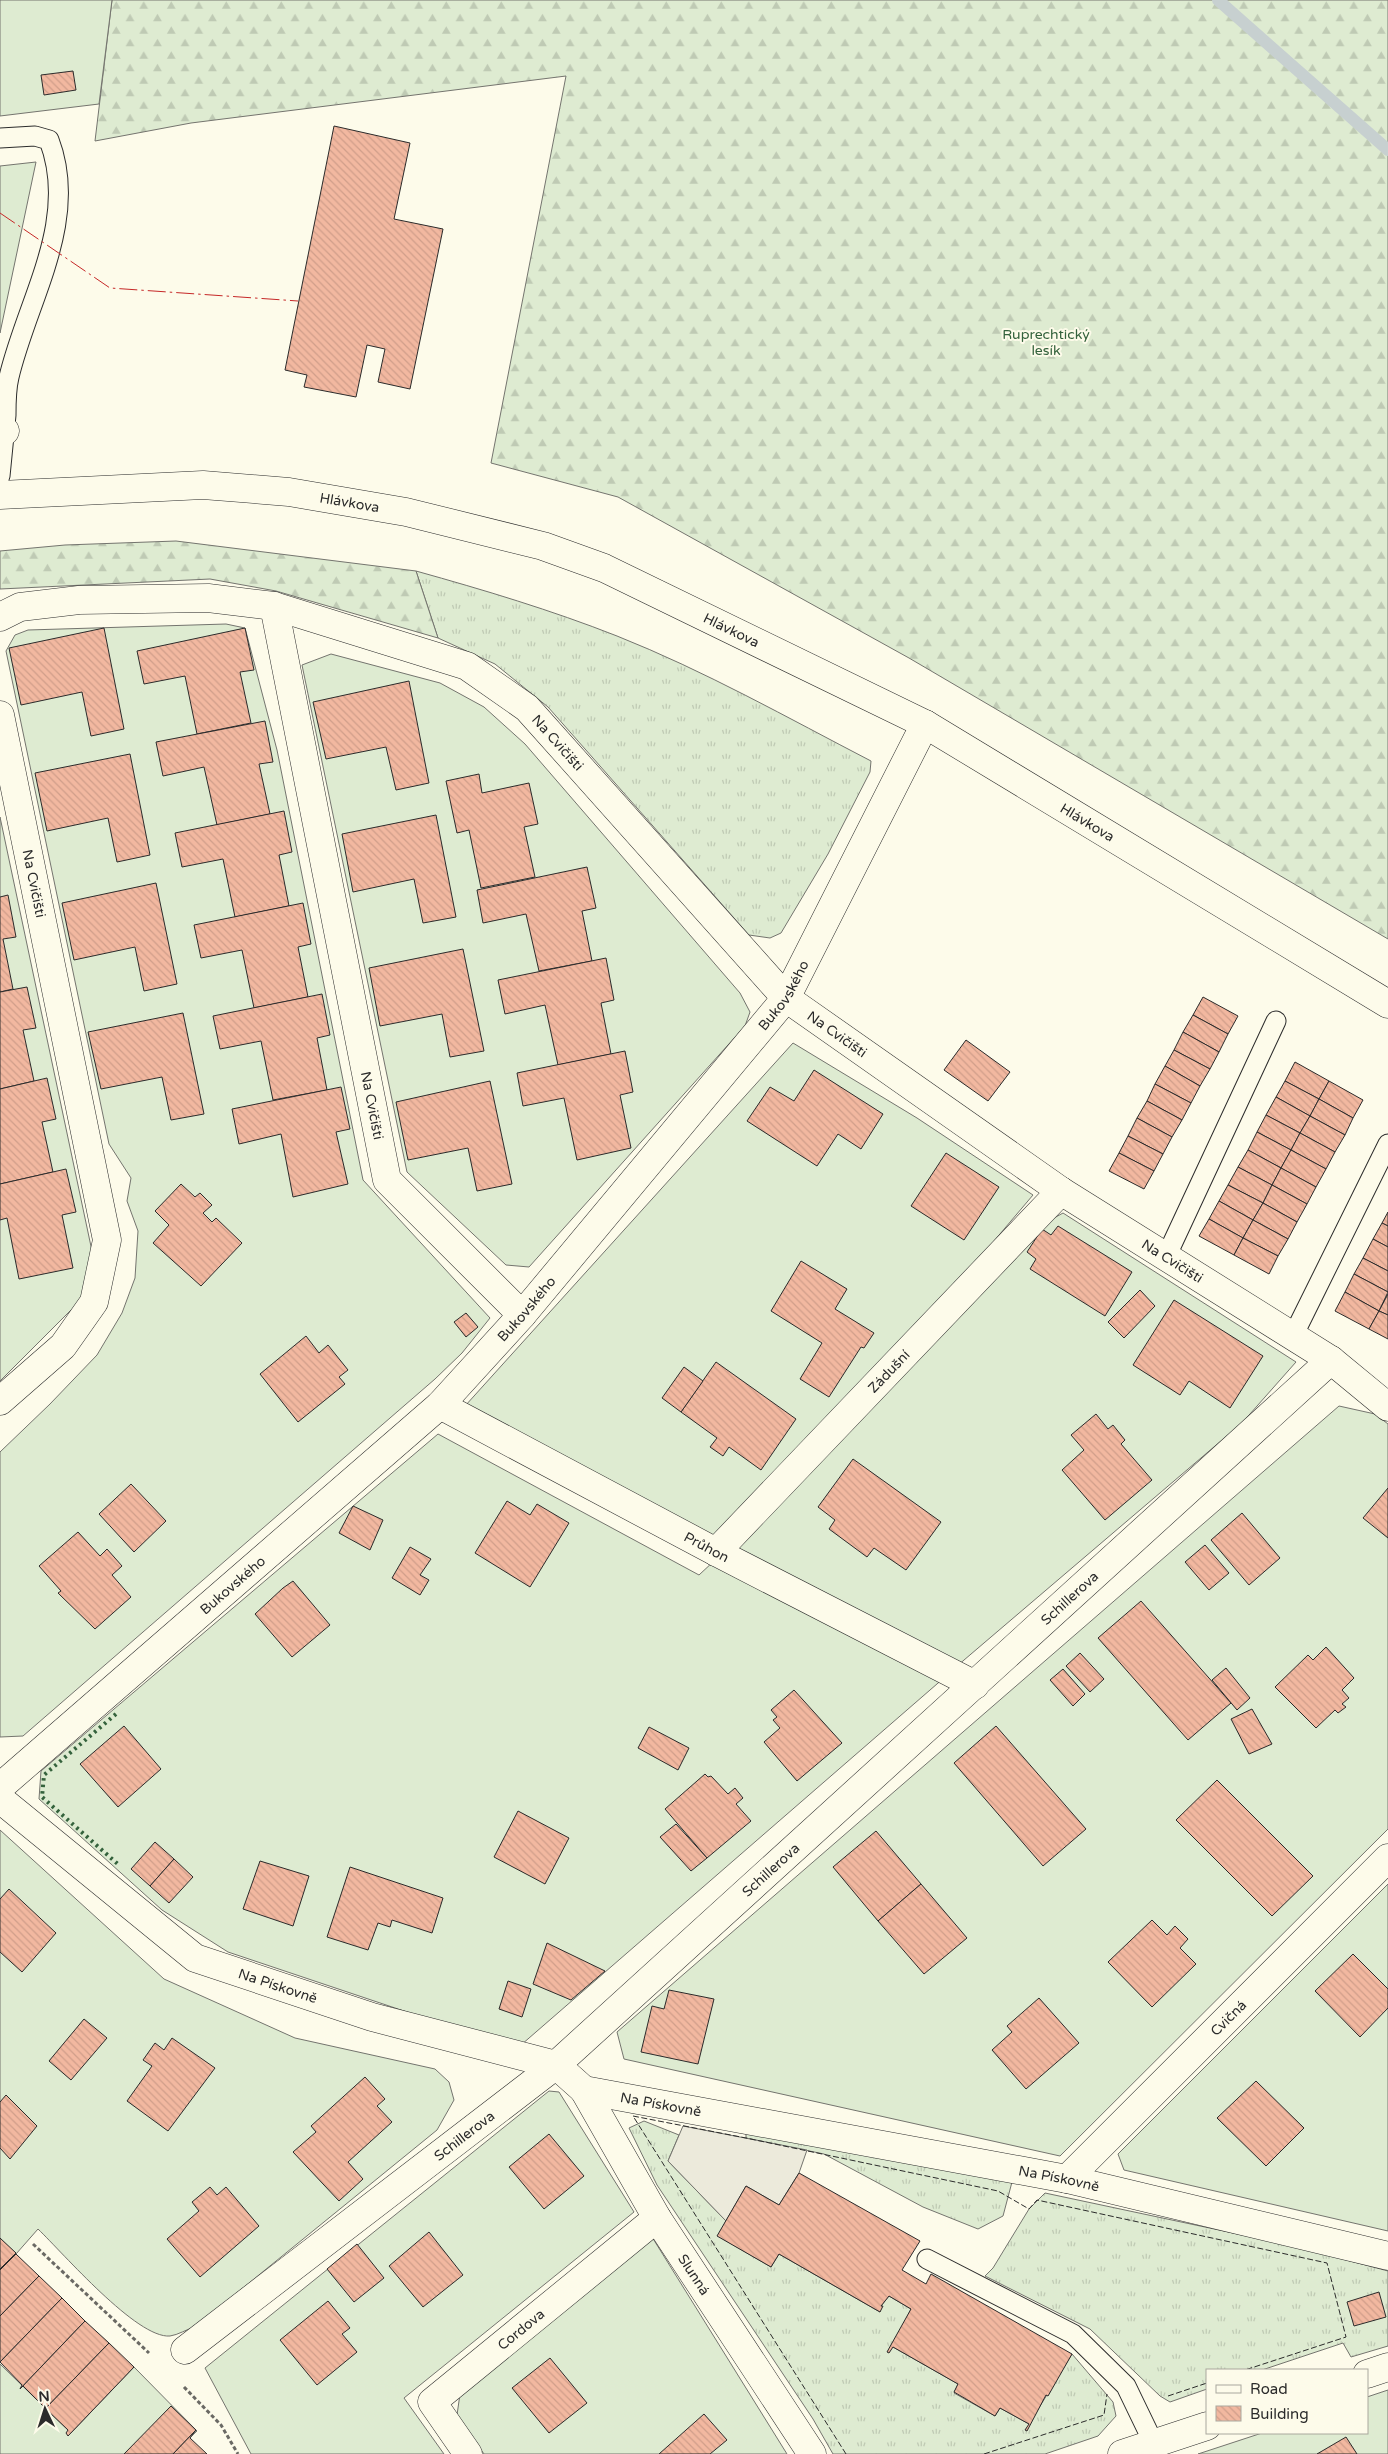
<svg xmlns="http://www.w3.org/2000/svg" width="1388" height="2454" viewBox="0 0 1388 2454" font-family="'Varela Round',sans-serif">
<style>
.grass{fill:url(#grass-tufts);stroke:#74746e}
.forest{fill:url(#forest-firs);stroke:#74746e}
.garden{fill:#deebd1;stroke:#74746e}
.parking{fill:#eceadb;stroke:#74746e}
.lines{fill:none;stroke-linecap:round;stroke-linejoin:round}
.stream{stroke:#c7d0d0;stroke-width:12}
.building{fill:url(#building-back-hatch);stroke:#2b2b2b}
.service-casing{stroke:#2b2b2b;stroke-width:21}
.minor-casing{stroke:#2b2b2b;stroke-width:29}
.path{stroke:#6a6964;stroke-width:3;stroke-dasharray:4 2.5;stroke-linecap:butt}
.service{stroke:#fdfbea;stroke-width:19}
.minor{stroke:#fdfbea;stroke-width:28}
.hedge{stroke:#34623c;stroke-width:4;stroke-dasharray:2.5 4;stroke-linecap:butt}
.fence{stroke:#2b2b2b;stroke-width:1;stroke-dasharray:6 2.5;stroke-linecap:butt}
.power{stroke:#c62828;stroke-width:1;stroke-dasharray:18 4 2.5 4;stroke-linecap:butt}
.labels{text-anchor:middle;stroke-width:4;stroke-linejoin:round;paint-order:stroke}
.park-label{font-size:14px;fill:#34623c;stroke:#fdfbea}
.street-label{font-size:14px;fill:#2b2b2b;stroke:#fdfbea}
</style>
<defs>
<pattern id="grass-tufts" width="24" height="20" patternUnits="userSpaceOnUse" patternTransform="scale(1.25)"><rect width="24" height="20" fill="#deebd1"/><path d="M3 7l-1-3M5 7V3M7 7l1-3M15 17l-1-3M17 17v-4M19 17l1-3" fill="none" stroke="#bfcab4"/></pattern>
<pattern id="forest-firs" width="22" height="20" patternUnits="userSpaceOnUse" patternTransform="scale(1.25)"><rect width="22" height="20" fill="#deebd1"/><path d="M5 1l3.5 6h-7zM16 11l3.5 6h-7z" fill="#bfcab4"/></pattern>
<pattern id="building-back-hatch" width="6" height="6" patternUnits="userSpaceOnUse" patternTransform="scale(1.25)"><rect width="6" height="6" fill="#f2b8a0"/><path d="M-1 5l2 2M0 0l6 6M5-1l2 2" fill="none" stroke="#d09e8a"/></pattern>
</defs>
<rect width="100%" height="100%" fill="#fdfbea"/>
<g class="grass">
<path d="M 416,571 C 484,590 551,610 617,636 C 705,671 788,718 871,761 L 870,772 L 828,854 L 781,933 L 770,938 L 749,935 L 548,707 L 495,664 L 438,638 Z"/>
<polygon points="644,2121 679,2135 668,2161 726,2221 718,2236 771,2267 779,2254 880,2312 881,2306 889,2296 911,2309 893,2347 958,2384 954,2393 995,2416 1000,2408 1029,2424 1072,2354 1113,2402 1116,2416 1098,2436 1045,2454 833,2454 813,2419 657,2185 629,2128"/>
<polygon points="746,2128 1012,2182 1003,2216 978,2229 923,2207 824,2154 746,2138"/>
<polygon points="1045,2193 1294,2246 1388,2271 1388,2346 1351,2357 1343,2343 1262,2370 1207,2370 1207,2389 1170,2402 1160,2396 1090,2329 985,2276 993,2268 1029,2209"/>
</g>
<g class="forest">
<polygon points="112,0 1388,0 1388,939 909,658 618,497 491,463 566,76 191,123 95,141"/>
<polygon points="176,541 416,571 438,638 276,591 210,579 0,589 0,551 65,545"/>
</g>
<g class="garden">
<polygon points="0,0 112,0 99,104 0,116"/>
<polygon points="36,162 0,333 0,166"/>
<polygon points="226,624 245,628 277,750 363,1180 490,1318 462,1353 435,1379 23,1736 0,1737 0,1452 50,1404 97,1355 122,1313 135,1278 138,1231 127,1201 131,1178 109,1144 6,651 15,635 28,630"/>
<polygon points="331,654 440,683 484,707 525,744 740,993 750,1012 745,1026 529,1267 506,1265 407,1172 302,665"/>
<polygon points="0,817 96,1270 79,1302 0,1381"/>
<polygon points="793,1043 917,1118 1033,1195 972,1267 708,1541 465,1406"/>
<polygon points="1063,1213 1296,1362 1242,1423 957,1666 731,1552 1038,1227"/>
<polygon points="1339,1406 1375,1414 1388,1424 1388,1829 1060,2156 624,2059 617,2032"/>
<polygon points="438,1434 699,1575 714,1561 945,1677 521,2045 410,2013 228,1952 162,1910 39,1799 41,1771"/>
<path d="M 0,1830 L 164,1979 L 295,2038 L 435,2069 L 449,2082 L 454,2100 L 437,2130 L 195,2327 C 187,2329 178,2335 170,2336 C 137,2339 63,2253 38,2229 L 16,2254 L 0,2238 Z"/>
<polygon points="1388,1884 1388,2231 1124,2170 1118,2154"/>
<polygon points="549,2091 559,2092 634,2212 404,2398 444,2454 251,2454 205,2368"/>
<polygon points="652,2237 787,2454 484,2454 457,2415 461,2387"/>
<polygon points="0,2364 71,2433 134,2367 197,2431 173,2454 0,2454"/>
<polygon points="1388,2390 1388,2454 1198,2454 1262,2433 1367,2433 1367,2397"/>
</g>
<polygon class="parking" points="683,2126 807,2150 799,2173 779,2205 746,2186 726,2221 668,2161"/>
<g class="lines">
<polyline class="stream" points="1218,0 1388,150"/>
</g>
<g class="building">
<polygon points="73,71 76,90 44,95 41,75"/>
<polygon points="334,126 410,143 394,219 443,229 410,389 378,382 385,349 367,345 356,397 304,387 307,375 285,370"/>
<polygon points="104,628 124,729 91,736 82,692 21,705 9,648"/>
<polygon points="245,628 254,670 240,672 251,723 197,734 185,676 144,684 137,651"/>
<polygon points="409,681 429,783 396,790 386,747 326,759 313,702"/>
<polygon points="265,721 273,762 259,764 270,814 217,825 204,767 163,776 156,742"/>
<polygon points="130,754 150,855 117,862 108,818 47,831 35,773"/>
<polygon points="479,774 482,793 529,783 538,824 524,827 535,877 481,888 469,830 457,833 446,781"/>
<polygon points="284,811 292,852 279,855 289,906 235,917 223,859 182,867 175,833"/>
<polygon points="436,815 456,917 423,923 414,879 353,892 342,834"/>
<polygon points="587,867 596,908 582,911 592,961 539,971 526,914 483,923 477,890"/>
<polygon points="156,883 177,984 144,991 135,947 74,960 62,903"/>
<polygon points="8,895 16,937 3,939 13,989 0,992 0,897"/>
<polygon points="303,903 311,944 298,947 308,997 254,1008 242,950 201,958 194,925"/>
<polygon points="463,949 484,1051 450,1057 442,1014 380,1026 369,968"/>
<polygon points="606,958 614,1000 601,1003 611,1054 558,1065 545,1005 505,1014 498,980"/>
<polygon points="27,987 36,1028 23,1030 34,1081 0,1089 0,992"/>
<polygon points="322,994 330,1035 317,1038 327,1090 273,1100 261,1041 220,1049 213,1016"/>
<polygon points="1203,997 1238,1016 1228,1034 1193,1015"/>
<polygon points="183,1013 204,1114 171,1120 162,1077 101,1089 88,1032"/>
<polygon points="1193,1015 1228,1034 1219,1052 1183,1032"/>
<polygon points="1183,1032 1219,1052 1210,1069 1174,1050"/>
<polygon points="966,1040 1010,1072 988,1101 944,1070"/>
<polygon points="1174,1050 1210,1069 1200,1086 1165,1066"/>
<polygon points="625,1051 633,1092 620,1095 631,1148 577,1160 564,1098 523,1106 517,1073"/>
<polygon points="1295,1062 1329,1081 1319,1099 1285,1081"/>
<polygon points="1165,1066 1200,1086 1191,1103 1155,1084"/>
<polygon points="814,1070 883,1114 861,1149 838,1134 817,1166 747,1121 770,1087 794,1101"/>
<polygon points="47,1078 56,1119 42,1122 53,1172 0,1184 0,1089"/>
<polygon points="490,1081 512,1184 477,1191 468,1148 408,1160 396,1102"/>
<polygon points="1285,1081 1319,1099 1310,1116 1276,1097"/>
<polygon points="1329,1081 1363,1100 1353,1118 1319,1099"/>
<polygon points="1155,1084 1191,1103 1182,1120 1147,1101"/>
<polygon points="341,1087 350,1129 336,1132 348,1184 293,1197 281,1134 239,1144 232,1109"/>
<polygon points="1276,1097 1310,1116 1300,1133 1266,1115"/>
<polygon points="1319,1099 1353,1118 1345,1135 1310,1116"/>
<polygon points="1147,1101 1182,1120 1172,1137 1137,1118"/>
<polygon points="1266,1115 1300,1133 1291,1150 1257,1132"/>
<polygon points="1310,1116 1345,1135 1335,1152 1300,1133"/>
<polygon points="1137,1118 1172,1137 1163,1154 1128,1136"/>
<polygon points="1257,1132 1291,1150 1281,1168 1248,1150"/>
<polygon points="1300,1133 1335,1152 1326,1169 1291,1150"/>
<polygon points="1128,1136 1163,1154 1154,1171 1119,1153"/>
<polygon points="1248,1150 1281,1168 1272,1185 1238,1167"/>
<polygon points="1291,1150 1326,1169 1316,1187 1281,1168"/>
<polygon points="946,1153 999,1187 964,1240 911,1206"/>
<polygon points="1119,1153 1154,1171 1144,1189 1109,1171"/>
<polygon points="1238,1167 1272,1185 1263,1203 1228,1185"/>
<polygon points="1281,1168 1316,1187 1307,1204 1272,1185"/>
<polygon points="66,1169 76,1212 62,1215 73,1268 19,1279 7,1218 0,1220 0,1184"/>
<polygon points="181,1184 195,1197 200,1193 212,1205 203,1213 212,1222 216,1218 242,1243 201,1286 153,1243 169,1225 155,1211"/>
<polygon points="1228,1185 1263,1203 1253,1220 1219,1201"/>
<polygon points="1272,1185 1307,1204 1297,1222 1263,1203"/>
<polygon points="1219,1201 1253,1220 1243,1238 1209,1219"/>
<polygon points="1263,1203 1297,1222 1288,1239 1253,1220"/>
<polygon points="1388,1212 1388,1226 1382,1223"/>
<polygon points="1209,1219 1243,1238 1234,1255 1199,1236"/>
<polygon points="1253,1220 1288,1239 1278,1256 1243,1238"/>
<polygon points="1382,1223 1388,1226 1388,1247 1373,1239"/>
<polygon points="1058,1226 1132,1272 1105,1316 1030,1269 1036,1259 1027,1252 1042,1229 1051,1235"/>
<polygon points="1243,1238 1278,1256 1269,1274 1234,1255"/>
<polygon points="1373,1239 1388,1247 1388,1271 1363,1258"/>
<polygon points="1363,1258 1388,1271 1388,1292 1354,1274"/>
<polygon points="801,1261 847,1289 835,1309 874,1333 864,1348 861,1347 829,1397 800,1379 822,1343 771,1311"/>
<polygon points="1354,1274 1388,1292 1379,1311 1345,1292"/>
<polygon points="1140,1290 1155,1306 1124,1338 1108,1322"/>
<polygon points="1345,1292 1379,1311 1369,1329 1335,1311"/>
<polygon points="1388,1294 1388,1315 1379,1311"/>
<polygon points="1174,1300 1263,1356 1230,1408 1189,1381 1180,1395 1133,1365"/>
<polygon points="1379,1311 1388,1315 1388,1339 1369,1329"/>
<polygon points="466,1313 478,1327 466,1337 454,1322"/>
<polygon points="306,1336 319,1353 328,1345 348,1370 339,1377 345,1384 298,1422 260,1374"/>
<polygon points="716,1362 796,1419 761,1470 729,1447 723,1456 710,1447 717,1438 681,1412"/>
<polygon points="684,1367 703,1381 681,1412 662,1398"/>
<polygon points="1096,1414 1108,1429 1113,1425 1125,1440 1121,1444 1152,1480 1105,1520 1062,1470 1084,1450 1071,1435"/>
<polygon points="853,1459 941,1522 906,1570 874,1548 867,1557 829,1529 835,1520 818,1507"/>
<polygon points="131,1484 166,1521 134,1552 99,1514"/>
<polygon points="1388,1488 1388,1538 1363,1518"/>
<polygon points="507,1501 530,1515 537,1504 569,1523 530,1587 475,1553"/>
<polygon points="353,1506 383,1520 370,1550 339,1533"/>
<polygon points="1242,1513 1280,1558 1249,1585 1211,1540"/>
<polygon points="78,1532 100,1556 107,1549 122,1566 112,1575 131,1597 95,1629 58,1593 61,1591 39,1566"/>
<polygon points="1205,1545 1229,1573 1209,1590 1185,1562"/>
<polygon points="410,1547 431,1559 420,1575 429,1580 420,1595 392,1578"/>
<polygon points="293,1581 330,1625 292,1657 255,1614 283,1588"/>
<polygon points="1141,1601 1231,1703 1188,1740 1098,1638"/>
<polygon points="1326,1647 1354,1678 1342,1690 1349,1698 1342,1704 1346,1707 1338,1713 1335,1710 1316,1728 1275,1687 1308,1655 1313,1660"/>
<polygon points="1080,1653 1104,1679 1090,1692 1066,1666"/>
<polygon points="1226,1668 1250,1698 1237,1710 1212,1680"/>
<polygon points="1063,1669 1085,1694 1073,1706 1050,1680"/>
<polygon points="794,1690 842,1743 797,1781 764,1742 780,1728 773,1720 777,1717 771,1710"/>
<polygon points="1252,1709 1272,1744 1249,1754 1231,1719"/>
<polygon points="124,1726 161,1769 118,1807 80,1764"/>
<polygon points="996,1726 1086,1829 1043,1866 954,1763"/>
<polygon points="649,1727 689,1748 678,1770 638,1748"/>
<polygon points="705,1774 708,1777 711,1776 728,1794 735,1788 743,1798 736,1804 751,1821 707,1858 665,1809"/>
<polygon points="1217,1780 1313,1876 1272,1916 1176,1820"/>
<polygon points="518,1811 569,1838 545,1884 494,1857"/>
<polygon points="676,1824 707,1858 691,1871 660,1837"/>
<polygon points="876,1831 921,1884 878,1921 833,1867"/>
<polygon points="155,1842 174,1859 150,1886 131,1869"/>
<polygon points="174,1859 193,1877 169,1903 150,1886"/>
<polygon points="260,1861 309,1876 293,1926 243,1909"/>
<polygon points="350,1867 443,1898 432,1933 392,1920 390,1927 378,1923 368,1950 327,1937"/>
<polygon points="921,1884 967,1938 924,1974 878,1921"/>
<polygon points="9,1889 56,1933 22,1972 0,1952 0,1899"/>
<polygon points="1152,1920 1167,1935 1175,1926 1188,1939 1180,1948 1196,1964 1152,2007 1108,1962"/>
<polygon points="547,1943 605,1971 571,2000 533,1984"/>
<polygon points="1353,1954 1388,1989 1388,2008 1360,2037 1315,1991"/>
<polygon points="508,1981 531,1989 522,2017 499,2009"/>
<polygon points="669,1990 714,1999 698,2064 641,2052 652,2006 664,2009"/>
<polygon points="1039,1998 1079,2043 1026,2089 992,2050 1012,2032 1007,2026"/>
<polygon points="84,2019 107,2038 71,2080 49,2061"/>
<polygon points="172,2038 215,2068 168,2131 127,2101 152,2066 143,2060 155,2043 164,2050"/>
<polygon points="365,2077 385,2099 377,2106 392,2122 348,2162 363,2179 339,2201 293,2152 316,2132 311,2126"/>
<polygon points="1256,2081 1304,2128 1266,2166 1217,2118"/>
<polygon points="6,2095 37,2126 10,2159 0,2148 0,2102"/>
<polygon points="549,2134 584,2176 544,2209 509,2167"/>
<polygon points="799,2173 920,2241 902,2270 926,2284 931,2274 1072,2354 1048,2396 1046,2395 1027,2431 1025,2430 1029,2424 1000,2408 995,2416 954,2392 958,2384 893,2347 889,2353 887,2352 911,2309 889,2296 881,2306 883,2306 880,2312 779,2254 771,2267 717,2236 746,2186 779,2205"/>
<polygon points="210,2187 217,2195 226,2187 259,2226 200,2277 167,2239 199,2211 192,2202"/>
<polygon points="429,2232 463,2275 423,2307 389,2266"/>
<polygon points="0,2238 16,2253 0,2269"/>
<polygon points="357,2244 384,2278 354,2302 327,2269"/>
<polygon points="16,2254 39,2276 0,2316 0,2270"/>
<polygon points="39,2276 62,2298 0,2362 0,2316"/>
<polygon points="1379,2292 1386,2317 1354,2326 1347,2302"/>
<polygon points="62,2298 85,2321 20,2389 22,2385 0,2362"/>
<polygon points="328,2301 350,2328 342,2334 357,2352 317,2385 280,2340"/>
<polygon points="85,2321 109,2343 43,2411 45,2408 23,2386 20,2389"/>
<polygon points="109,2343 134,2367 68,2436 66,2433 68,2430 46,2409 43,2411"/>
<polygon points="550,2358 587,2403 549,2433 512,2388"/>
<polygon points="171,2406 196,2430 173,2454 124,2454"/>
<polygon points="704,2414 727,2440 710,2454 659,2454"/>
<polygon points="196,2430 190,2438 207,2454 173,2454"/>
<polygon points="1346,2437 1357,2454 1317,2454"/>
</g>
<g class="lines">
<defs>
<g id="service">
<path d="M 0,138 L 35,136 L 49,140 C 80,221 27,300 9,377 C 6,389 6,403 6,415 C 4,435 2,455 0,476"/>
<polyline points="1166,1257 1276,1021"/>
<polyline points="1293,1336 1388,1144"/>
<polyline points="927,2259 1073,2334 1126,2386 1154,2444"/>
</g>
<g id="minor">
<polyline points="0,432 5,431"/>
<path id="s1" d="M 0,495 L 203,485 L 289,492 L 406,512 L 543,546 L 604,568 L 925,724 L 1388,1004"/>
<path id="s2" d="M 274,606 L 387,1180 L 522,1315"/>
<path id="s3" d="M 0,617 L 20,607 L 79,600 L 208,598 L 274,606 L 467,666 L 527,708 L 786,998 L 1061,1191 L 1331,1360 L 1388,1407"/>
<path id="s4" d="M 0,715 L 107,1240 L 94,1302 L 63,1346 L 0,1401"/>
<path id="s5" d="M 440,1405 L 716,1552 L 975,1685"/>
<path id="s6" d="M 716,1552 L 1061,1191"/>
<path id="s7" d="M 0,1787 L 440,1405 L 522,1315 L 786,998 L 925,724"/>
<path id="s8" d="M 0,1799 L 195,1958 L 372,2017 L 556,2065 L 584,2090 L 1067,2179 L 1388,2256"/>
<path id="s9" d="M 584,2090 L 657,2218 L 812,2454"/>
<path id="s10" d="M 1067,2179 L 1388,1858"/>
<path id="s11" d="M 185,2350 L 556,2065 L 1331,1360"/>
<polyline points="1367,2374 1388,2367"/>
<path id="s12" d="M 468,2454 L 432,2402 L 657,2218"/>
<polyline points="1122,2454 1207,2426"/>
</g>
</defs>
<use href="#service" class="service-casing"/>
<use href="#minor" class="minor-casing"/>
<g class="path">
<polyline points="33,2244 149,2353"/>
<polyline points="184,2387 221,2425 238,2454"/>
</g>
<use href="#service" class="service"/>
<use href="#minor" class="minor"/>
<polyline class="hedge" points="116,1714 44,1775 42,1797 120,1866"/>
<g class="fence">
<polyline points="1168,2396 1207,2383"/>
<polyline points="846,2454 633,2116 746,2138 998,2191 1029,2209 1037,2200 1327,2263 1346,2337 1245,2370"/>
<polyline points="984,2454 1104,2415 1107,2394"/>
</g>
<polyline class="power" points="0,213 110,288 298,301"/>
</g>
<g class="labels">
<g class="park-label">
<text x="1046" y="339">Ruprechtický<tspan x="1046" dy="16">lesík</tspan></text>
</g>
<g class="street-label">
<text dy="5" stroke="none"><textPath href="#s1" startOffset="351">Hlávkova</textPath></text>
<text dy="5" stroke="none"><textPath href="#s1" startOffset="756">Hlávkova</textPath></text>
<text dy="5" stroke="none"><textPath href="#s3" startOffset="599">Na Cvičišti</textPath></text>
<text dy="5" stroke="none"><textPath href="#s1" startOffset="1161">Hlávkova</textPath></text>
<text dy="5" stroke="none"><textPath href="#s4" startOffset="172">Na Cvičišti</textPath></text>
<text dy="5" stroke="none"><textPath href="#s7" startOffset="1118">Bukovského</textPath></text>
<text dy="5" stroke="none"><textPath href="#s3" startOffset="1004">Na Cvičišti</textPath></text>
<text dy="5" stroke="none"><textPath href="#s2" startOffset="509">Na Cvičišti</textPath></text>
<text dy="5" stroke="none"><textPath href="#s3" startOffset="1409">Na Cvičišti</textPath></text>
<text dy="5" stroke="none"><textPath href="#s7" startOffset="712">Bukovského</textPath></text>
<text dy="5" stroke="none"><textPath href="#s6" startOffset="250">Zádušní</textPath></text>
<text dy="5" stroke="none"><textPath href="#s5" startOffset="302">Průhon</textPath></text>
<text dy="5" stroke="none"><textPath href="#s7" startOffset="308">Bukovského</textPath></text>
<text dy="5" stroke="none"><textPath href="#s11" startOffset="1162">Schillerova</textPath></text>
<text dy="5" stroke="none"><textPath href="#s11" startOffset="758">Schillerova</textPath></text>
<text dy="5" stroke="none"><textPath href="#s8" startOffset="339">Na Pískovně</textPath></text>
<text dy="5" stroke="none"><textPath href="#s10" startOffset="228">Cvičná</textPath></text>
<text dy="5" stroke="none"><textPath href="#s8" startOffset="744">Na Pískovně</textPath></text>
<text dy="5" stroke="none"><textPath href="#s11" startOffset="352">Schillerova</textPath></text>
<text dy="5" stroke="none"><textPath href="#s8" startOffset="1149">Na Pískovně</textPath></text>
<text dy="5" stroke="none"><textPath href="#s9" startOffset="215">Slunná</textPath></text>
<text dy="5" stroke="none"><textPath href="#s12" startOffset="178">Cordova</textPath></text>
</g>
</g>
<rect x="1206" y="2369" width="162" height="65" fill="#fdfbea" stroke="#a9a89e"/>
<rect x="1216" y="2385" width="25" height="8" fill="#fdfbea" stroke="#a9a89e"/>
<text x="1250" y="2394" font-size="15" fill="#2b2b2b">Road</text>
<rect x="1216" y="2406" width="25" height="15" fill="url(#building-back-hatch)" stroke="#a9a89e"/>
<text x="1250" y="2419" font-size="15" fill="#2b2b2b">Building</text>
<g transform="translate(45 2409) rotate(356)" stroke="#fdfbea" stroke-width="4" paint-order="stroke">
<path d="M0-4L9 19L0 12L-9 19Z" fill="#2b2b2b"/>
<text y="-8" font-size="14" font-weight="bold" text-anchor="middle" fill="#2b2b2b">N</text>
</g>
</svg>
